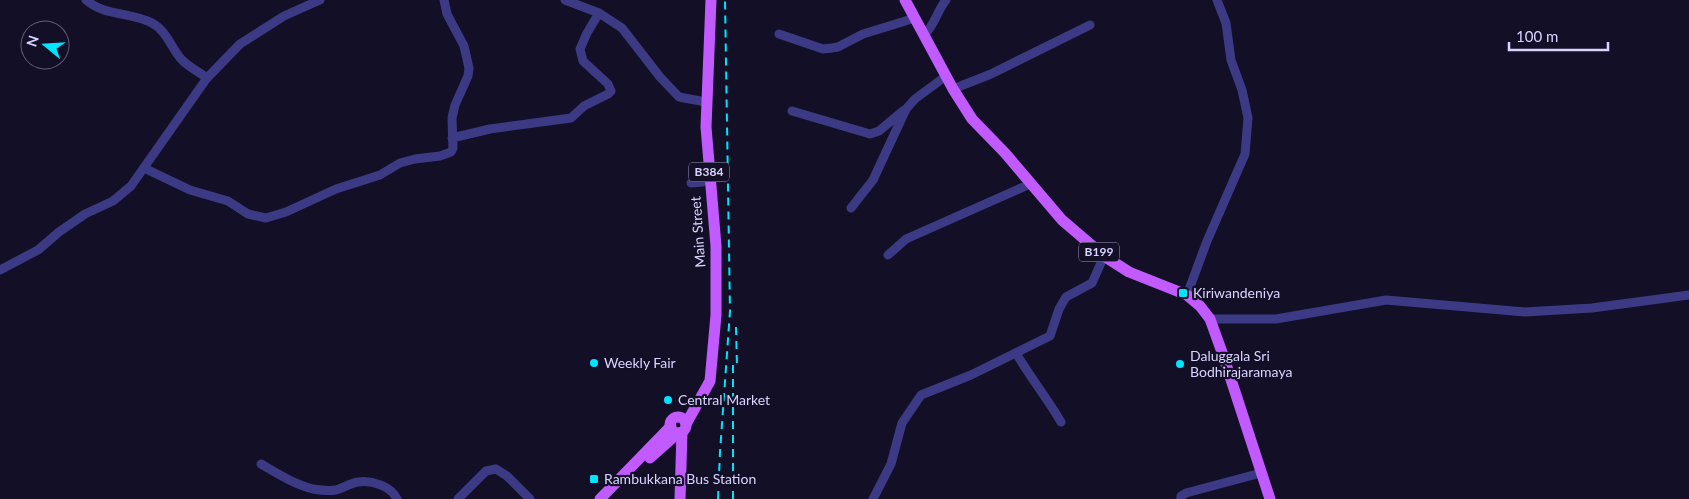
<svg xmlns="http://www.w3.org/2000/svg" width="1689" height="499" viewBox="0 0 1689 499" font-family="Lato,sans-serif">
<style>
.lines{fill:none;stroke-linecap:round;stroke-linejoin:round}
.minor{stroke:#3d3a85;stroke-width:9}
.major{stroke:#c25bff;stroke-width:11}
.rail{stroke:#00e5ff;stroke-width:2;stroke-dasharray:8 6;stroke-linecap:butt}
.poi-dot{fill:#00e5ff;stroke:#130f26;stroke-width:2}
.labels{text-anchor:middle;stroke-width:4.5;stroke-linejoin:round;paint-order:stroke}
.shield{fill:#130f26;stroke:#9e99be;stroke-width:1}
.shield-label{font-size:12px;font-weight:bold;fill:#d9d4ff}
.street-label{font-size:14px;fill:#d9d4ff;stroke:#130f26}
.poi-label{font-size:14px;fill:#d9d4ff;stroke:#130f26;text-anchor:start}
</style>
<rect width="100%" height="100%" fill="#130f26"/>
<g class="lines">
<g class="minor">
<path d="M 86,0 C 104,16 131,12 152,23 C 167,31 171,48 182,60 C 189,67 199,72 207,78"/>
<polyline points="565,0 599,13 622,28 660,77 679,97 706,102"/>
<polyline points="779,34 823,49 832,48 838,47 863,34 915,18"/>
<path d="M 924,35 C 935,25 937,11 946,0"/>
<polyline points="953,89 991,74 1090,25"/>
<polyline points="792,111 870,134 879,131 903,111"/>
<polyline points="452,138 490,129 571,118 584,106 608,94 611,91 608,84 583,61 580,49 587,33 599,13"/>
<polyline points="144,168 190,190 228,201 248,214 266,218 286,212 336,189 380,175 400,163 415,159 440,156 451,152 453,148 452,118 455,105 468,76 469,68 464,46 447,14 444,0"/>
<polyline points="691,183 703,182"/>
<polyline points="851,208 873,180 906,109 915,99 946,76"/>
<polyline points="888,255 906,239 1030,184"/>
<polyline points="0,270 38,250 59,232 85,214 113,201 131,186 207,78 240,44 284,16 320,0"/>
<polyline points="1187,295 1207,241 1245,154 1248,118 1242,90 1231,60 1226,23 1217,0"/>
<polyline points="1210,319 1276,319 1386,300 1525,312 1592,308 1689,295"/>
<path d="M 1016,353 C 1030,377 1047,398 1061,422"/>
<path d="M 261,464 C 278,474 294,484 313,489 C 319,490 330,491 336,490 C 344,488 350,483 358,482 C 372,480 391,486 397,499"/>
<polyline points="458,499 486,471 496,469 507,476 530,499"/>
<polyline points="873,499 891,464 902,423 921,395 971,375 1050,336 1059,309 1066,297 1092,283 1104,256"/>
<polyline points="1181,499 1181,496 1186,493 1261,473"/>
</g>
<g class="major">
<polyline points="905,0 953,89 972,119 1005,153 1062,220 1104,256 1129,272 1187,295 1200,306 1210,319 1223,355 1270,499"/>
<circle cx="678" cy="425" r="8"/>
<polyline points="686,424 710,381 716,315 716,246 706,127 711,0"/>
<polyline points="650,458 678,433"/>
<polyline points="600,499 671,426"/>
<polyline points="680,499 682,432"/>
</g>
<g class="rail">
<polyline points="736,327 737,367"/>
<polyline points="718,499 720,452 730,311 725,0"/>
<polyline points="733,499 733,360"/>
</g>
</g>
<g class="poi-dot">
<rect x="1178" y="288" width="10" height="10" rx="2.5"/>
<circle cx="594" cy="363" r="5"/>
<circle cx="1180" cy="364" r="5"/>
<circle cx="668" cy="400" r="5"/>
<rect x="589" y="474" width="10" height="10" rx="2.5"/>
</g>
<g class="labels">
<g class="shield">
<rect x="689" y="162.5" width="40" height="19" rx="4"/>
<rect x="1079" y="242.5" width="40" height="19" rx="4"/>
</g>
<g class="shield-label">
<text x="709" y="176">B384</text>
<text x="1099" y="256">B199</text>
</g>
<g class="street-label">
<text transform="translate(698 232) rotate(-94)" y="5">Main Street</text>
</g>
<g class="poi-label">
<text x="1193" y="298">Kiriwandeniya</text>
<text x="1190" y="361">Daluggala Sri<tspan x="1190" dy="16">Bodhirajaramaya</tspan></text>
<text x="604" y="368">Weekly Fair</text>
<text x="678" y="405">Central Market</text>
<text x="604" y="484">Rambukkana Bus Station</text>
</g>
</g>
<g transform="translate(45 45) rotate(288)"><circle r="24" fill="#130f26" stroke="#625e7d"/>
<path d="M0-4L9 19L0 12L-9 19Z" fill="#00e5ff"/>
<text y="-8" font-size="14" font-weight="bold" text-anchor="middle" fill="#d9d4ff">N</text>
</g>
<path d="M1509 42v8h99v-8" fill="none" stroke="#d9d4ff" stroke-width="2.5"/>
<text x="1516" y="42" font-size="15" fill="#d9d4ff" stroke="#130f26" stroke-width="4" paint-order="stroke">100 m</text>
</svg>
